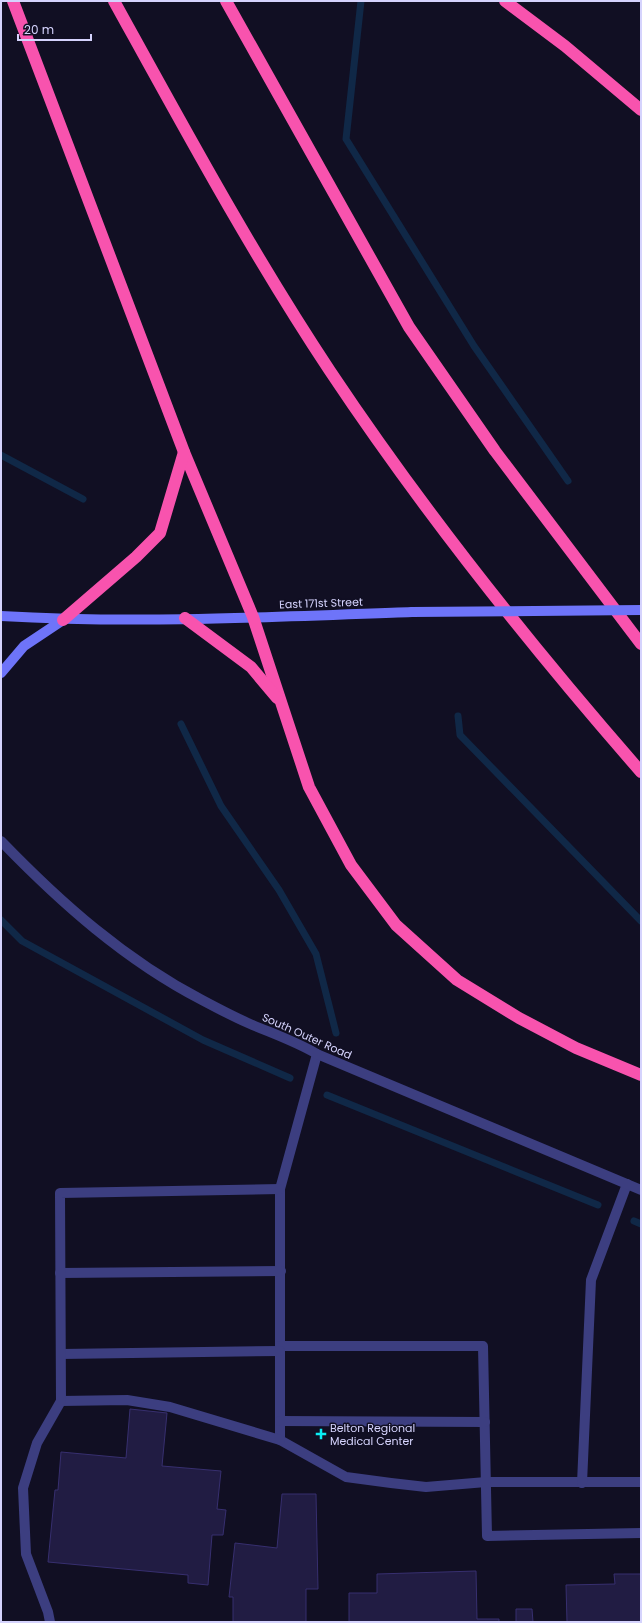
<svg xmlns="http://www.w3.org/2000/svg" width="642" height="1623" viewBox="0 0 642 1623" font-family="Poppins,sans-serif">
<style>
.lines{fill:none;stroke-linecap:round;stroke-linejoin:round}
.stream{stroke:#102847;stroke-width:7}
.building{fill:#211c43;stroke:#372f6f}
.service{stroke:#3c3e80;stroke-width:10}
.tertiary{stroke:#3c3e80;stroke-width:10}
.secondary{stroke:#6e74f9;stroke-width:10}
.motorway{stroke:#f853ae;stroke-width:12}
.secondary-bridge{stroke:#6e74f9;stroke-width:10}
.poi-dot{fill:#09ecf3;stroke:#110f23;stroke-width:1.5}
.labels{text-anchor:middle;stroke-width:3;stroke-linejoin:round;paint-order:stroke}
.street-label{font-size:11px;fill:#d5d3fd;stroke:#110f23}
.poi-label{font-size:11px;fill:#d5d3fd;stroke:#110f23;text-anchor:start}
</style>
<rect width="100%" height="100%" fill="#110f23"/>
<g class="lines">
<g class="stream">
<polyline points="361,1 346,139 474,346 568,481"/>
<polyline points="1,455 83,499"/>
<polyline points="458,716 460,735 641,921"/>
<polyline points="181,724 221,806 279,890 316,954 336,1033"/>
<polyline points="1,920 22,941 203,1040 290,1078"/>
<polyline points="327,1095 598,1205"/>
<polyline points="634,1221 641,1224"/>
</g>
</g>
<g class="building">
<polygon points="130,1409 167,1413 162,1466 221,1471 217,1509 226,1510 223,1535 212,1535 208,1585 188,1583 188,1575 48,1562 55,1490 58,1490 61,1452 126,1458"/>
<polygon points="282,1494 316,1494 318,1589 306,1589 306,1622 233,1622 233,1597 229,1597 235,1543 277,1548"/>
<polygon points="476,1571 477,1619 499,1619 499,1622 349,1622 349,1593 377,1593 377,1574"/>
<polygon points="614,1574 641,1574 641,1622 567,1622 566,1585 615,1584"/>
<polygon points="516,1609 532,1609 533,1622 516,1622"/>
</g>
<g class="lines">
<g class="service">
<polyline points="317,1054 280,1189 280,1440 346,1477 391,1483 426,1487 486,1482 641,1482"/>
<polyline points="60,1273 281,1271"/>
<polyline points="280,1346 483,1346 487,1536 641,1533"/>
<polyline points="61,1354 280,1351"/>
<polyline points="61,1401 127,1400 170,1407 280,1440"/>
<polyline points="280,1421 485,1422"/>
<polyline points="582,1483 591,1280 627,1184"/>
<polyline points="50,1622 48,1612 26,1554 23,1488 37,1443 61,1401 60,1193 280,1189"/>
</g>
<path class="tertiary" d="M 1,841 C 61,903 125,960 202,1000 C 217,1008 232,1016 248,1023 C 271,1033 295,1041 317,1054 L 641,1190"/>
<g class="secondary">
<path d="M 1,616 C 138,624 275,617 412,612"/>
<polyline points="1,673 24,646 63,620"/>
</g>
<g class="motorway">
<polyline points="13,1 184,452 253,617 309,787 351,865 396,925 457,980 519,1018 576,1048 641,1075"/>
<path d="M 114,1 C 183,126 251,252 330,371 C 424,512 530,645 641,772"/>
<polyline points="226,1 409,327 495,451 641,644"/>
<polyline points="505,1 565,46 641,110"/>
<polyline points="185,618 251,667 277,698"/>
<polyline points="63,620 136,557 160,533 184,452"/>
</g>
<polyline class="secondary-bridge" points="412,612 641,610"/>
</g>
<path class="poi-dot" d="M319 1428h4v4h4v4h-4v4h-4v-4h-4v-4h4z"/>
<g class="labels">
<g class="street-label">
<text transform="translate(321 603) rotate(-2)" y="4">East 171st Street</text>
<text transform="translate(307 1036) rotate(24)" y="4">South Outer Road</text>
</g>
<g class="poi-label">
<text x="330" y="1432">Belton Regional<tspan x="330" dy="13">Medical Center</tspan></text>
</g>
</g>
<rect width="642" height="1623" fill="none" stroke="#d5d3fd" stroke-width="4"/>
<path d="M18 34v6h73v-6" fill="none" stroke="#d5d3fd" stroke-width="2"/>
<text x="24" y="34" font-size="12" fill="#d5d3fd" stroke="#110f23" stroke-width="3" paint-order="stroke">20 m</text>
</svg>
